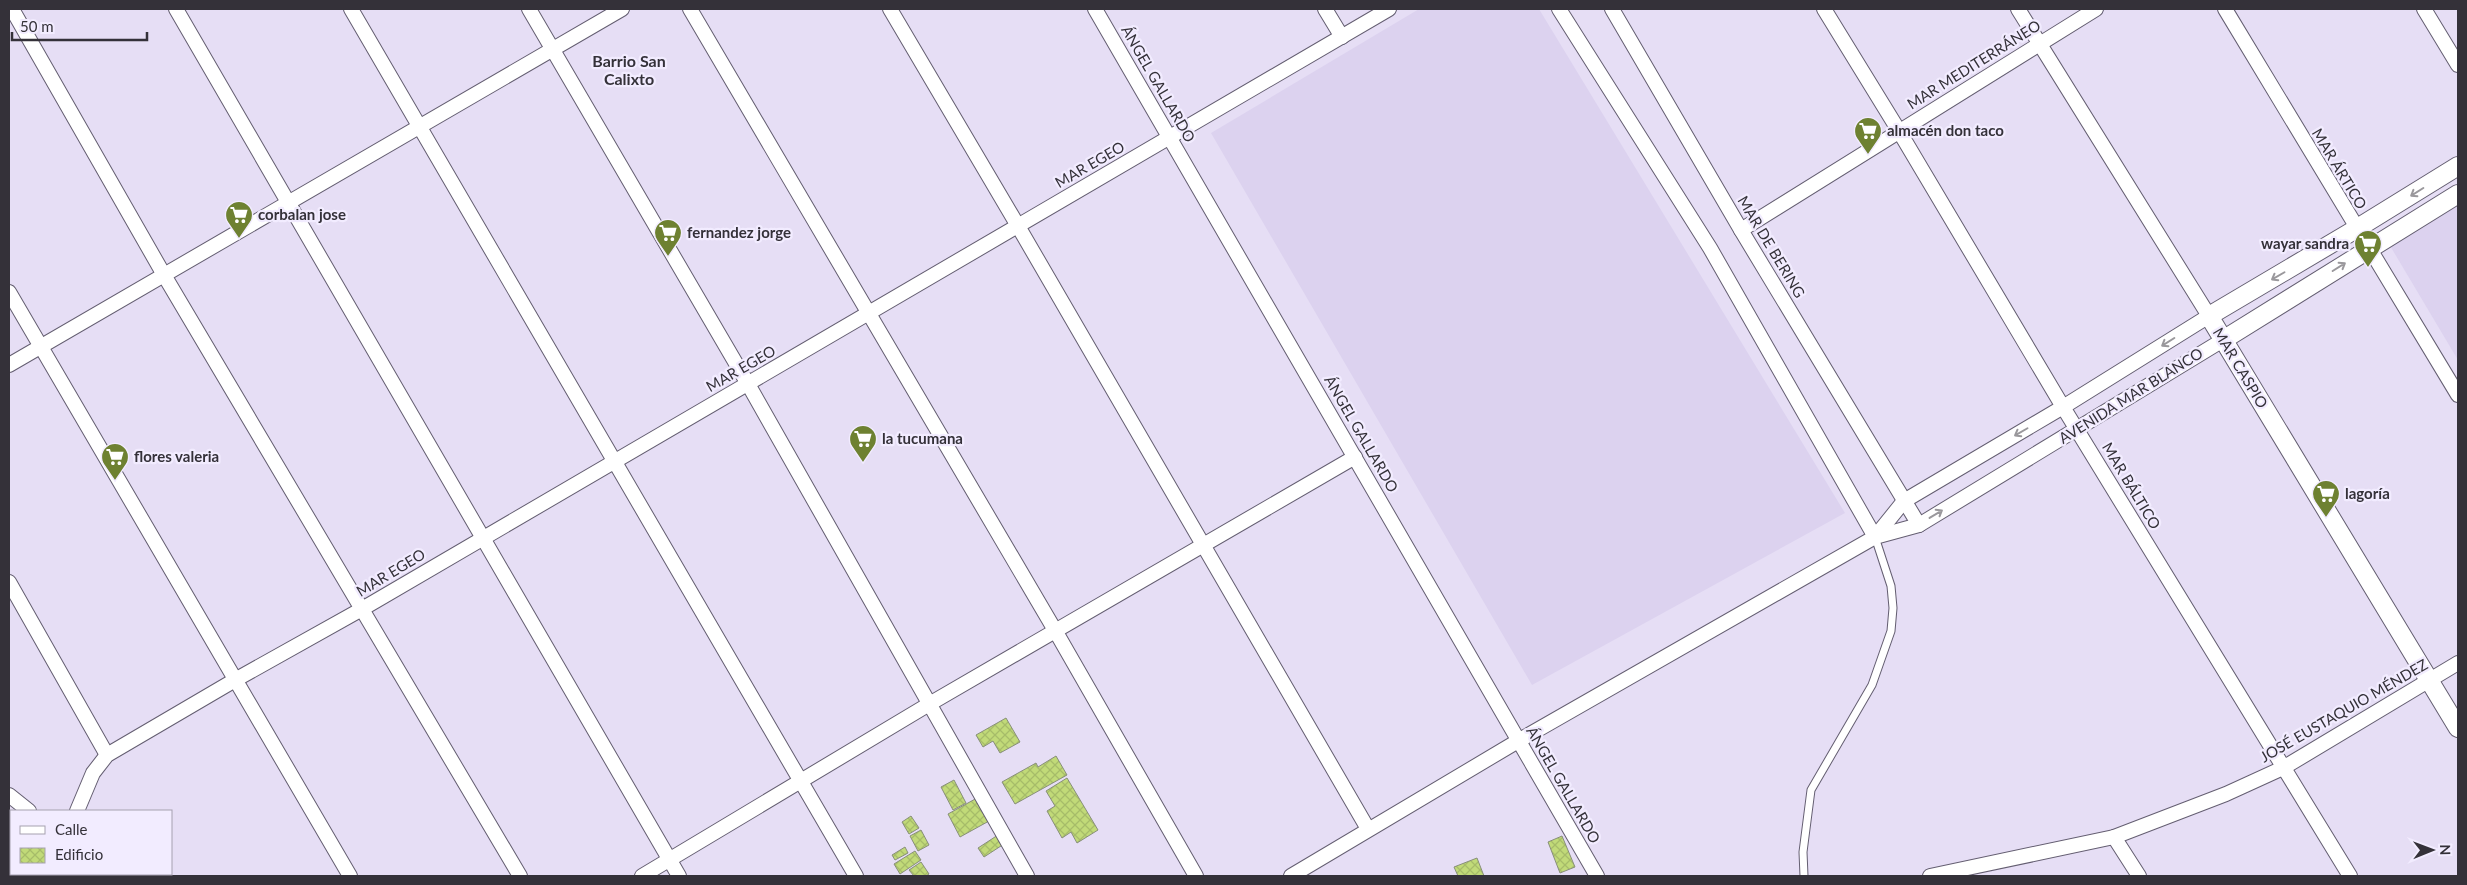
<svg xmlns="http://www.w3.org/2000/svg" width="2467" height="885" viewBox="0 0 2467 885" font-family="Lato,sans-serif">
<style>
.built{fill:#dcd2ef}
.building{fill:url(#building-cross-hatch);stroke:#888f7a}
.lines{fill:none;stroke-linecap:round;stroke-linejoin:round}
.service-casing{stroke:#645e71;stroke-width:9}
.minor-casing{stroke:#645e71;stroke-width:16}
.tertiary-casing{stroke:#645e71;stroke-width:20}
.service{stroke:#fff;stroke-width:7}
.minor{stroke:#fff;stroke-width:14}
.tertiary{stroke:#fff;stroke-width:18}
.oneway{stroke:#9a989c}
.labels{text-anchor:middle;stroke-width:4.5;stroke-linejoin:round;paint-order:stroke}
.street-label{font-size:15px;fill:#343139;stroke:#f2ecff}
.poi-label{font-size:15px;font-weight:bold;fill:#343139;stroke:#f2ecff;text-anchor:start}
.neighbourhood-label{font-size:16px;font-weight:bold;fill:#343139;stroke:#f2ecff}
</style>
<defs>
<pattern id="building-cross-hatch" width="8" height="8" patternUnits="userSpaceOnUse" patternTransform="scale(1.25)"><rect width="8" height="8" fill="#c1da78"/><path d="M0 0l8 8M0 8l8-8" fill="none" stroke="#a6bc69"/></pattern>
</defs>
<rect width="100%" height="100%" fill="#e6def5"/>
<g class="built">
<polygon points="1419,9 1539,9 1845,513 1532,685 1211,133"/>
<polygon points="2458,202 2458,360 2389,244"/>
</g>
<g class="building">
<polygon points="1006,718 1020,742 1000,753 993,741 983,747 976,735"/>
<polygon points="1056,756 1067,775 1015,804 1002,782 1036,763 1038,767"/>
<polygon points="1067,778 1098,830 1077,843 1071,832 1062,838 1047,811 1055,806 1046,791"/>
<polygon points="954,780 966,803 953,810 941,787"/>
<polygon points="977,798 989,821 960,837 948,814"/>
<polygon points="911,816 919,828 909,834 902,822"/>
<polygon points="921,830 929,845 918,851 910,836"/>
<polygon points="998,835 1004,844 984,857 978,848"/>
<polygon points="1562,836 1575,867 1560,873 1548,842"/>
<polygon points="905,847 908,853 895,860 892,855"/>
<polygon points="915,851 921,860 900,874 894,864"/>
<polygon points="1477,858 1484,876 1458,876 1454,867"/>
<polygon points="921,862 929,874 926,876 914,876 909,870"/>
</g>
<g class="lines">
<defs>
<polyline id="service" points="1804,876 1803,852 1811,790 1872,685 1891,631 1893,608 1891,586 1875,537"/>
<g id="minor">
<polyline points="12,9 164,275 520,876"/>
<polyline points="176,9 679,876"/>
<polyline points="351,9 856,876"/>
<polyline points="529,9 748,384 1027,876"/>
<polyline points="690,9 1056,632 1196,876"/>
<polyline points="890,9 1018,226 1368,829"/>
<polyline points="1095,9 1597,876"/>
<polyline points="1325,9 1342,37"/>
<polyline points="1559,9 1710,248 1875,537"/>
<polyline points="1612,9 1741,230 1919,525"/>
<polyline points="1824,9 1899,131 2063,407 2350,876"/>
<polyline points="2225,9 2458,395"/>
<polyline points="2424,9 2458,65"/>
<polyline points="1741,230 2096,9"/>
<polyline points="9,292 350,876"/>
<polyline points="9,365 622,9"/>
<polyline points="1875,537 1919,525 2223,340"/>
<polyline points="9,582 107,755"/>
<polyline points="9,795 29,811"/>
<polyline points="77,811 93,773 107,755 235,680 362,609 1389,9"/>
<polyline points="2114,837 2139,876"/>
<polyline points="112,874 116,876"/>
<polyline points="55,876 56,874"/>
<polyline points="642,876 931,703 1355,457"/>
<polyline points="1291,876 1518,741 1875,537 1904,501 2063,407 2209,316 2018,9"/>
<polyline points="1930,876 2114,837 2226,794 2283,768 2458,663"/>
</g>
<g id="tertiary">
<polyline points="2458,166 2356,229 2209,316 2458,728"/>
<polyline points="2223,340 2458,194"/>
</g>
</defs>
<use href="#service" class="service-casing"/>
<use href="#minor" class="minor-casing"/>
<use href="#tertiary" class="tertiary-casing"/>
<use href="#service" class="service"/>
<use href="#minor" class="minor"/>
<use href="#tertiary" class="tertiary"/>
</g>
<defs><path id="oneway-shaft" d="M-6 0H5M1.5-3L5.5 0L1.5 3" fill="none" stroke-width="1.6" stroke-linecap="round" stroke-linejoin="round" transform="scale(1.25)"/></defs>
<g class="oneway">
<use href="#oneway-shaft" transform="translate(2417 192) rotate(148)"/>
<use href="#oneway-shaft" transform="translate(2339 267) rotate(-32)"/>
<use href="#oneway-shaft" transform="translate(2278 276) rotate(150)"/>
<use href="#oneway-shaft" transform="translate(2168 342) rotate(148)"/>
<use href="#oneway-shaft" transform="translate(2021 432) rotate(150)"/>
<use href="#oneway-shaft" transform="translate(1936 514) rotate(-31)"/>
</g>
<defs>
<symbol id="supermarket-pin" viewBox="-11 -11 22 30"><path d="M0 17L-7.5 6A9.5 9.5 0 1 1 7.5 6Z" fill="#6e8131" stroke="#f2ecff"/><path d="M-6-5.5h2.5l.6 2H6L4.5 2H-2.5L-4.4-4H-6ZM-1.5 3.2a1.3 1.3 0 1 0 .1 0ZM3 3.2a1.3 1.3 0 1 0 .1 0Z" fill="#fff"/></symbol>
</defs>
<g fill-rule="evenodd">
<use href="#supermarket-pin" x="1852" y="115" width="32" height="43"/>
<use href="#supermarket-pin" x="223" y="199" width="32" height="43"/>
<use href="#supermarket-pin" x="652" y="217" width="32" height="43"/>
<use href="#supermarket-pin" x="2352" y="228" width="32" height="43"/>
<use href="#supermarket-pin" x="847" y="423" width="32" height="43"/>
<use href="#supermarket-pin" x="99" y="441" width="32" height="43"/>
<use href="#supermarket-pin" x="2310" y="478" width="32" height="43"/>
</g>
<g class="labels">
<g class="street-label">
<text transform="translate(1974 65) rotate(-32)" y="5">MAR MEDITERRÁNEO</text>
<text transform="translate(1158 84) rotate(60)" y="5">ÁNGEL GALLARDO</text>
<text transform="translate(1090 165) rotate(-30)" y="5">MAR EGEO</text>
<text transform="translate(2339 169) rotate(59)" y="5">MAR ÁRTICO</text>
<text transform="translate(1771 247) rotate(59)" y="5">MAR DE BERING</text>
<text transform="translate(2240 368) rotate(59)" y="5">MAR CASPIO</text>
<text transform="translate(741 369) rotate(-30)" y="5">MAR EGEO</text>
<text transform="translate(2131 396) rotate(-32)" y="5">AVENIDA MAR BLANCO</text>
<text transform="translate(1361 434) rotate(60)" y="5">ÁNGEL GALLARDO</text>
<text transform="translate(2131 486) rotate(59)" y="5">MAR BÁLTICO</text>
<text transform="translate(391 573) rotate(-31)" y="5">MAR EGEO</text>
<text transform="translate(2344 711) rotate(-30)" y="5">JOSÉ EUSTAQUIO MÉNDEZ</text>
<text transform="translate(1563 785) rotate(60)" y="5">ÁNGEL GALLARDO</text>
</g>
<g class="poi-label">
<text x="1887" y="136">almacén don taco</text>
<text x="258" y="220">corbalan jose</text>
<text x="687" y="238">fernandez jorge</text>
<text x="2349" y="249" text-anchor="end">wayar sandra</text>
<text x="882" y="444">la tucumana</text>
<text x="134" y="462">flores valeria</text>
<text x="2345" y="499">lagoría</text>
</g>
<g class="neighbourhood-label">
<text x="629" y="67">Barrio San<tspan x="629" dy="18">Calixto</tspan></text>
</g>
</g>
<rect width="2467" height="885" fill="none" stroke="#343139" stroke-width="20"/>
<rect x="10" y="810" width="162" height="65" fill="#f2ecff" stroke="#a6a1b0"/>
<rect x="20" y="826" width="25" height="8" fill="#ffffff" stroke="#a6a1b0"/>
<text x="55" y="835" font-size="15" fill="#343139">Calle</text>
<rect x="20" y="848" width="25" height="15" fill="url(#building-cross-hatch)" stroke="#a6a1b0"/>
<text x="55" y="860" font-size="15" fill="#343139">Edificio</text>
<g transform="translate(2432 850) rotate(89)" stroke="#f2ecff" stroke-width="4" paint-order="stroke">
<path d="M0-4L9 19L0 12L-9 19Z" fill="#343139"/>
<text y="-8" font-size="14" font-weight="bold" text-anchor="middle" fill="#343139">N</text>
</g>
<path d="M12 32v8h135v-8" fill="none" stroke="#343139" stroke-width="2.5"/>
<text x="20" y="32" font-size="15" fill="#343139" stroke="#f2ecff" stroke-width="4" paint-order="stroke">50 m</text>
</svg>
